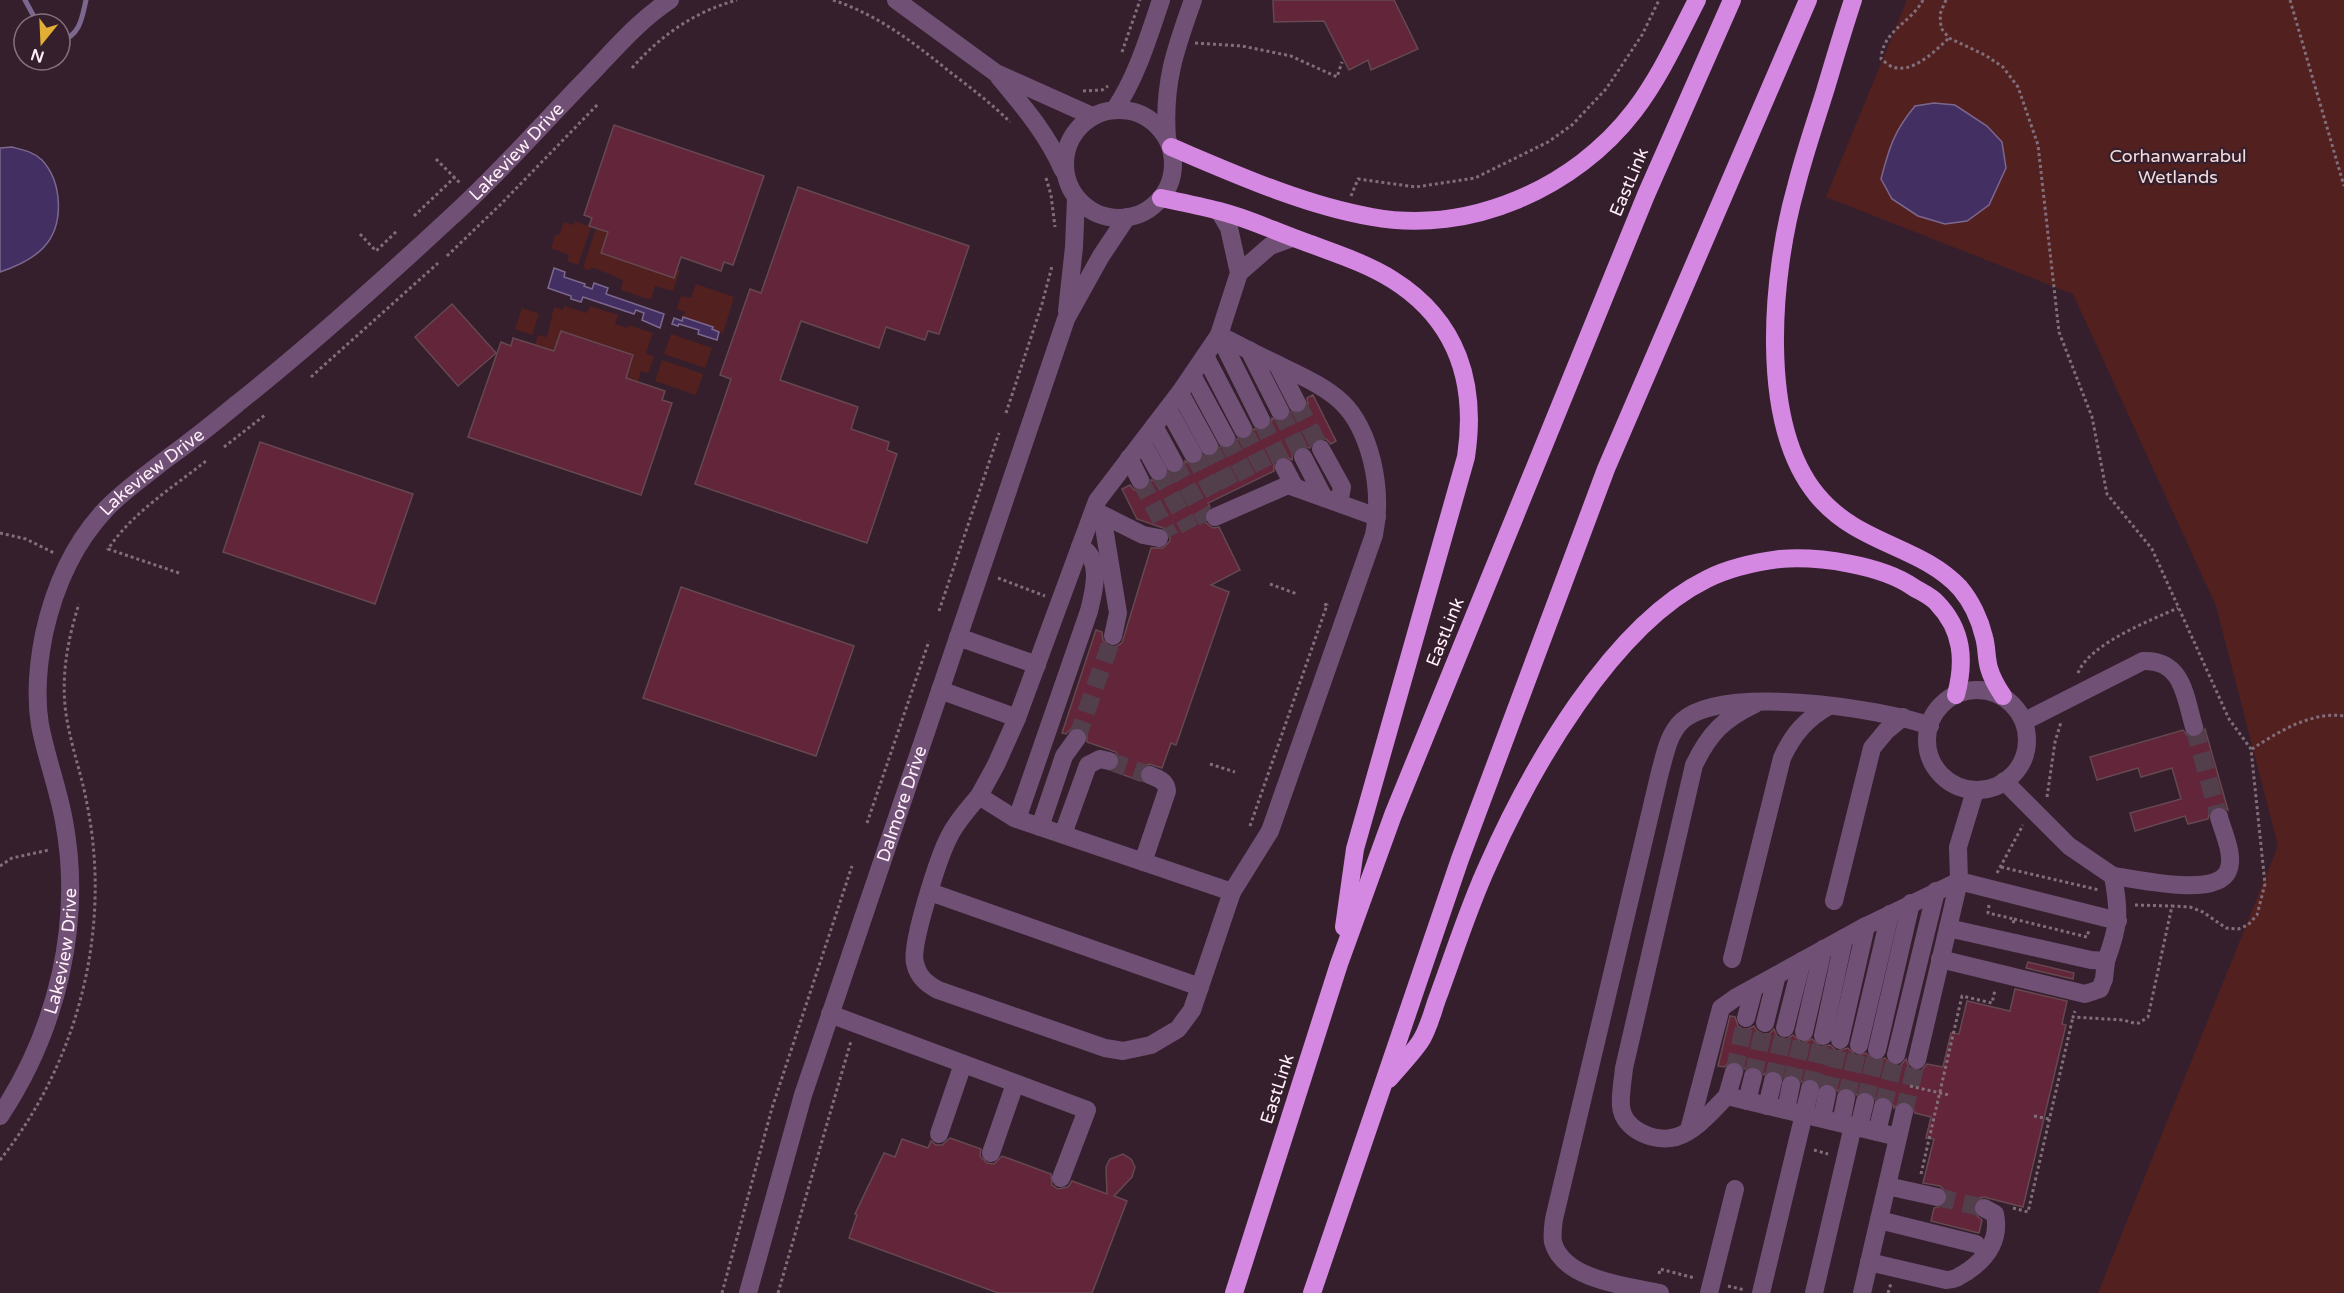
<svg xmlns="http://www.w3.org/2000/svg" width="2344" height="1293" viewBox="0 0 2344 1293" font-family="'Varela Round',sans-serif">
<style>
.green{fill:#52201f}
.water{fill:#442f63;stroke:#7c688f;stroke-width:1.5}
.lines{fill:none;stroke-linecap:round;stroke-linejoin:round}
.stream{stroke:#7c688f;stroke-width:5}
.building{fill:#622539;stroke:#654850;stroke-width:1.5}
.minor-tunnel{stroke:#533e4b;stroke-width:18;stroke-dasharray:18 9;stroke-linecap:butt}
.path{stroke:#816e7a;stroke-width:3;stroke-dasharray:3 3;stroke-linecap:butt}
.minor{stroke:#705175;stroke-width:18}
.highway{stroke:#d588e2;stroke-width:18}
.labels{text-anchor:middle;stroke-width:4.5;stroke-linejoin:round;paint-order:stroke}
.street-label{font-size:18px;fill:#feeef7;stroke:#351f2d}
.park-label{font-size:18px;fill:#f3dedc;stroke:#351f2d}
</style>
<rect width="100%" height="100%" fill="#351f2d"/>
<g class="green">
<polygon points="1907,0 2344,0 2344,1293 2098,1293 2278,846 2216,606 2073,294 1826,197"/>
<polygon points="575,221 591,227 578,265 567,261 569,255 551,248 555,235 559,235 564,222 574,225"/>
<polygon points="596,228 608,232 602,253 673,278 677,269 680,270 673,291 655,286 651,300 621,290 623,280 592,267 590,270 583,268"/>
<polygon points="696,284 734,297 723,333 712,329 713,326 683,317 685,312 677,309 681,296 691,298"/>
<polygon points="564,306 587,313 590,306 618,315 615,324 627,328 628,325 653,333 646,353 654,357 648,373 641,371 638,382 626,378 633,355 561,331 554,351 535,345 538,335 547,337 554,307 563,310"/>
<polygon points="522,308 539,314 532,335 515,329"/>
<polygon points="671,334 712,348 705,368 664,354"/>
<polygon points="662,360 703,374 696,395 655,381"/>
</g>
<g class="water">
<path d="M 1934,103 L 1955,105 L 1987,126 L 2002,142 L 2006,168 L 1989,205 L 1967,221 L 1945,224 L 1918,216 L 1892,199 L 1881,179 C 1889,148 1894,131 1915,106 Z"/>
<path d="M 12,147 C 23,150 34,152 42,160 C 62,182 65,224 44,247 C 33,259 15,267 0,272 L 0,148 Z"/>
<polygon points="554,268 565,272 564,277 585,284 584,286 592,289 594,283 608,288 606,294 664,314 660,328 642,320 644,313 636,310 634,314 583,297 581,302 571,299 571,296 548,288"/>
<polygon points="683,317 713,327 712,329 719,332 717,340 698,334 699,330 679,324 678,326 672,324 674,318 682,321"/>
</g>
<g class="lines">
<g class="stream">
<polyline points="25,0 38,24"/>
<path d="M 60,41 C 80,36 82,18 86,0"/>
</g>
</g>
<g class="building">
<polygon points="1273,0 1394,0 1418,49 1371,70 1368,60 1349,70 1324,21 1274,22"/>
<polygon points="614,125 764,176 733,265 724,262 721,271 681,257 674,278 601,253 608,232 589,226 592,218 584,215"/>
<polygon points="798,187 969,246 939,334 928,331 925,340 886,327 879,348 801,321 780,380 858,407 851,429 889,442 887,450 897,454 867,543 695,484 731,379 720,375 750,289 761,293"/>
<polygon points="452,304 496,353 458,386 415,337"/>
<polygon points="561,331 633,355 626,378 665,391 662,400 672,403 641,495 468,437 501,342 511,346 513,338 554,351"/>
<polygon points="1313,395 1336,441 1331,444 1326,439 1321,438 1315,440 1310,448 1298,447 1293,451 1292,460 1285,456 1279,457 1274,462 1274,471 1208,503 1210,507 1204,515 1205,522 1213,528 1219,527 1240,570 1211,585 1229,592 1176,745 1171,743 1162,768 1150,764 1143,766 1140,771 1140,781 1113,771 1120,763 1116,752 1087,742 1087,733 1079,727 1072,728 1066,734 1062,733 1096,630 1102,632 1103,640 1110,647 1117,646 1122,643 1151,548 1163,548 1170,541 1170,535 1166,529 1137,519 1122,489 1130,485 1134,490 1144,490 1150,486 1151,480 1158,482 1164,480 1169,473 1180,473 1184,468 1185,461 1192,465 1198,464 1204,456 1215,456 1220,447 1231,448 1237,439 1249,439 1254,429 1260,431 1266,430 1271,426 1272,418 1280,422 1286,421 1291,412 1303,413 1308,404 1307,398"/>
<polygon points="260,442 413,494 375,604 223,552"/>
<polygon points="681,587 854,646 816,756 643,698"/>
<polygon points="2205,729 2228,810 2222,806 2216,806 2210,810 2208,819 2188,824 2185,816 2135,831 2130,813 2181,799 2172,768 2141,777 2138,768 2097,780 2090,757 2183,730 2187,735 2196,738 2202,734"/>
<polygon points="2028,962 2074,973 2073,979 2026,968"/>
<polygon points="2015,989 2067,1001 2062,1024 2066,1025 2023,1207 1984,1197 1979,1198 1973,1208 1975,1214 1982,1220 1979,1233 1931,1221 1934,1208 1945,1205 1948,1194 1940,1186 1923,1183 1934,1139 1926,1138 1931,1117 1915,1113 1911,1103 1901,1101 1894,1108 1891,1099 1886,1096 1876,1099 1867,1091 1857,1095 1853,1089 1848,1087 1838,1091 1830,1083 1820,1085 1812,1078 1802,1082 1794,1074 1783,1077 1775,1070 1769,1070 1764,1075 1756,1066 1750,1066 1745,1069 1742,1064 1737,1061 1731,1061 1724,1067 1718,1066 1730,1016 1735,1017 1738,1026 1743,1029 1748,1029 1754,1026 1757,1031 1763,1034 1769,1034 1774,1029 1777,1036 1782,1039 1787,1039 1793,1035 1802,1043 1812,1039 1820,1047 1830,1045 1837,1051 1848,1048 1856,1056 1866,1053 1874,1061 1885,1058 1893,1066 1900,1066 1906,1059 1909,1068 1915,1071 1921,1071 1927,1064 1943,1067 1951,1033 1959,1034 1967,1001 2010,1011"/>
<polygon points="950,1138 981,1149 980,1156 987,1163 994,1164 1002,1156 1051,1174 1052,1185 1058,1189 1068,1187 1072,1181 1107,1194 1106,1167 1110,1159 1123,1154 1131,1159 1135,1167 1132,1177 1114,1196 1127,1201 1092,1293 998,1293 849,1238 857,1215 855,1214 884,1153 895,1157 902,1139 928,1148 931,1141 936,1145 942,1145"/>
</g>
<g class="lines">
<g class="minor-tunnel">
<polyline points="1297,403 1321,449"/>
<polyline points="1280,411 1303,457"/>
<polyline points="1261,420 1284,467"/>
<polyline points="1243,429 1267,475"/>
<polyline points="1226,438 1250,483"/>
<polyline points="1209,446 1233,491"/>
<polyline points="1193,454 1217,499"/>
<polyline points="1174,463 1207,521"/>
<polyline points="1158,471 1190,529"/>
<polyline points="1140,480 1170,537"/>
<polyline points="2194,727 2219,817"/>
<polyline points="1077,738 1113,636"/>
<polyline points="1109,761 1150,775"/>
<polyline points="1734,1072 1746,1018"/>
<polyline points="1753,1077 1765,1023"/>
<polyline points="1773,1081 1785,1028"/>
<polyline points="1791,1085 1804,1032"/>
<polyline points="1810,1089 1823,1036"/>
<polyline points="1827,1094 1840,1040"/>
<polyline points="1846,1098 1859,1045"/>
<polyline points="1865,1102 1877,1050"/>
<polyline points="1883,1107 1896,1055"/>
<polyline points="1904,1112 1917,1060"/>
<polyline points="1937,1197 1984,1208"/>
</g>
<g class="path">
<path d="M 833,0 C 878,15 913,42 950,72 C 971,88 992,104 1010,122"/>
<path d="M 1923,0 C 1910,24 1883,30 1881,59 C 1884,61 1889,66 1893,67 C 1913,74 1936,50 1949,38"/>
<polyline points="1946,0 1940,14 1941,28 1949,38 1985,55 2003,67 2018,87 2038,145 2059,332 2092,417 2107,494 2152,549 2229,719 2251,749 2265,884 2257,915 2248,925 2238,929 2226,928 2203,912 2190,907 2172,906 2148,1017 2139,1023 2134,1023 2123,1020 2073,1017 2075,1011"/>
<polyline points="2290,0 2344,186"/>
<polyline points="1195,43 1242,46 1291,56 1337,77 1342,62"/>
<polyline points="1122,52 1140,0"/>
<path d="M 632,68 C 661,35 694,12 737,0"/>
<polyline points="1083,91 1102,90 1108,86"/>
<polyline points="436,159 460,183"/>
<polyline points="1046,178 1051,195 1055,227"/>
<polyline points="1351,196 1358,179 1416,187 1475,178 1548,142 1572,125 1606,89 1642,35 1659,0"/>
<polyline points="414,216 455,177"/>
<polyline points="360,234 376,251 397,231"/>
<polyline points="447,256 501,204 599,103"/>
<polyline points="311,377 438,263"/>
<polyline points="1006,413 1042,304 1052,266"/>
<polyline points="224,447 265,415"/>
<polyline points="0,533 26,539 54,553"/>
<path d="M 179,573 L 108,549 C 133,512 172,488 206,461"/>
<polyline points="998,578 1045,596"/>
<polyline points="1270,584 1297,594"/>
<polyline points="939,611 999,433"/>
<path d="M 2078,673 C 2089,644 2151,620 2178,608"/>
<path d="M 2252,749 C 2278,732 2312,711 2344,716"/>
<polyline points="1210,764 1235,772"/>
<polyline points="2047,797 2055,742 2061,722"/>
<polyline points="867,823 929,641"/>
<polyline points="1250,826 1327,605 1324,604"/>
<polyline points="0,866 12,858 49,850"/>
<polyline points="2001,867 2099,890"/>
<polyline points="1997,873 2023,825"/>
<polyline points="1989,905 1988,913 2014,919 2013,925"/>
<polyline points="2135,905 2172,906"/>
<polyline points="2014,919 2087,937 2089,930"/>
<polyline points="1910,1086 1949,1095"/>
<polyline points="2034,1116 2049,1119"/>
<polyline points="1814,1150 1828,1154"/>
<path d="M 0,1160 C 79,1061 112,928 87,804 C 82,776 72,749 67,720 C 60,681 67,641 79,604"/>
<polyline points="1921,1174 1962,996 1992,1003 1995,990"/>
<polyline points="2013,1208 2028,1212 2073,1017"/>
<polyline points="1659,1274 1660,1269 1695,1278"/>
<polyline points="1728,1286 1745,1290"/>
<polyline points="722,1293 772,1108 852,866"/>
<polyline points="778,1293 851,1041"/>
<polyline points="1888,1293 1891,1283"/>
</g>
<g class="minor">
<polyline points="896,0 996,73 1092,116"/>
<path d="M 999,77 C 1024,107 1047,134 1063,170"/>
<path d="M 1115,109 C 1137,76 1148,38 1161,0"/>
<circle cx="1119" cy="164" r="54"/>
<path d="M 1167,138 C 1163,84 1175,50 1193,0"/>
<polyline points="1219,211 1229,228 1239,273 1219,335 1181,391 1097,501 1017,718 996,765 979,796 1014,818 1232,892"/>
<polyline points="1239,273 1270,246 1292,238"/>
<polyline points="1067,311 1074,247 1076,198"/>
<polyline points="1219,335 1261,420"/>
<polyline points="1249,350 1280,411"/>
<polyline points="1205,356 1243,429"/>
<polyline points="1277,364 1297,403"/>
<polyline points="1192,375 1226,438"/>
<polyline points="1180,393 1209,446"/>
<polyline points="1168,409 1193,454"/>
<polyline points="1154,426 1174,463"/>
<polyline points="1142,442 1158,471"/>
<polyline points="1321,449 1342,487 1339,503"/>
<polyline points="1303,457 1324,498"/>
<polyline points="1129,458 1140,480"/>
<polyline points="1284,467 1294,486"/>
<polyline points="1095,511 1143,535 1159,538"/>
<polyline points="1102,515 1118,613 1113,636"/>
<polyline points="1215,517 1288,485 1377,517"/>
<polyline points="958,637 1037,665"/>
<polyline points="940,690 1017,718"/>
<circle cx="1977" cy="740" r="50"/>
<path d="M 1755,704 C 1723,719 1709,734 1694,765 L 1624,1068 C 1623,1080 1620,1093 1621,1106 C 1623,1130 1655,1143 1676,1137 C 1696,1131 1713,1110 1727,1096 L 1898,1137"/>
<path d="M 2025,721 L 2143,661 C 2183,659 2185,697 2194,727"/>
<path d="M 979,796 C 968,809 956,822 949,837 C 939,856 910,945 915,963 C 918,977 927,984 938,990 L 1105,1048 L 1123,1051 L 1151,1045 L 1178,1029 L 1192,1010 L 1232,892 L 1270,831 L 1374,535 C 1379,510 1378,486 1372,461 C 1358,405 1335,392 1285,368 C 1263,358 1241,346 1219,335"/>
<path d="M 1017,819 L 1089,611 C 1094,591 1103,558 1080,547"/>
<polyline points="1040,827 1064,756 1077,738"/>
<polyline points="1063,834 1088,765 1100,759 1109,761"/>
<path d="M 1143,862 L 1167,791 C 1166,780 1158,779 1150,775"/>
<path d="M 2113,876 C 2137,879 2216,898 2228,871 C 2235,856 2223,832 2219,817"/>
<polyline points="930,892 1200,987"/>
<polyline points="1834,901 1872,748 1886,731 1903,717"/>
<path d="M 1948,928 L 2091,960 L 2106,961 C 2119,926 2120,913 2113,876 L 2069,846 L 2004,781"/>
<path d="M 1732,959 L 1782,758 C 1793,734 1806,719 1829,706"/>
<polyline points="1940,959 2085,994 2100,989 2104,979 2106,961"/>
<polyline points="830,1014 1087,1110 1061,1178"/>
<polyline points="1746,1018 1754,988"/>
<polyline points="1765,1023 1777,975"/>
<polyline points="1785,1028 1802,961"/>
<polyline points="1804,1032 1823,949"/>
<polyline points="1823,1036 1844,938"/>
<polyline points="1840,1040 1866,926"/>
<polyline points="1859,1045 1890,914"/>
<polyline points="1877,1050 1911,903"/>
<polyline points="1896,1055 1936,891"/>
<polyline points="1917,1060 1959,881 2118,921"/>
<polyline points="1727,1096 1734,1072"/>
<polyline points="1747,1101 1753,1077"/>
<polyline points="1767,1106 1773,1081"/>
<polyline points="1786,1110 1791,1085"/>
<path id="s1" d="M 0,1116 C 57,1030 83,923 64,821 C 58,788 46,757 40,725 C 35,695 38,664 44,634 C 54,588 73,544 106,509 C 123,491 145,476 165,460 C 190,442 214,423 238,403 C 311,345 381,282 450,218 C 499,174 542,124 588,77 C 614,50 638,21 670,0"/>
<polyline points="1822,1118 1827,1094"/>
<polyline points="1841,1123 1846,1098"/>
<polyline points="1859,1127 1865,1102"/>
<polyline points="1689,1130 1721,1008 1735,998 1866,926 1959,881 1958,847 1975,791"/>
<polyline points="1877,1132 1883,1107"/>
<polyline points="939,1134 963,1064"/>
<polyline points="991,1153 1015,1084"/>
<polyline points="1887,1186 1937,1197"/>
<polyline points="1879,1220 1976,1244"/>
<path d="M 1869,1262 L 1946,1280 C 1955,1280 1960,1276 1968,1271 C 1988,1257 2000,1239 1995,1214 L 1984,1208"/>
<path id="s2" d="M 748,1293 L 803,1095 L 1066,319 L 1101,256 L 1127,217"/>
<path d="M 1660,1293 C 1627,1286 1563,1280 1553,1242 C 1552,1235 1553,1226 1554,1219 L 1660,772 C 1665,755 1668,734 1682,721 C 1723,684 1880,708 1930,726"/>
<polyline points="1709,1293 1735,1189"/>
<polyline points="1761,1293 1810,1089"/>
<polyline points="1814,1293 1853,1126"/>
<polyline points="1862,1293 1904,1112"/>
</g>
<g class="highway">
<path d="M 1853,0 C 1843,30 1834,61 1825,91 C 1815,123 1804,155 1796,187 C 1772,272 1757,422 1817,495 C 1858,545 1920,545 1960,588 C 1971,601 1980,620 1984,637 C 1987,647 1986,658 1989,668 C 1992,679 1997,687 2003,696"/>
<path d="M 1171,147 C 1235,174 1303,205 1372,217 C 1470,235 1575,188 1634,111 C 1660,77 1678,37 1697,0"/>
<path d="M 1161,198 C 1180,202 1200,206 1219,211 C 1248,218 1276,232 1305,242 C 1334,253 1366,263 1393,280 C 1458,321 1477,384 1466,457 L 1355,849 L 1344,927"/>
<path d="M 1389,1079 C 1399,1067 1411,1055 1420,1042 C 1429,1029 1433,1009 1439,994 C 1455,951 1469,906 1488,865 C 1530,770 1611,626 1707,579 C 1729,568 1757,562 1780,559 C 1819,556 1881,565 1913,587 C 1921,592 1931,596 1937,603 C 1963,630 1965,661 1956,695"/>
<polyline points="1234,1293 1339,964 1393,815 1646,195 1732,0"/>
<polyline points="1312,1293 1460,859 1606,469 1808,0"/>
</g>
</g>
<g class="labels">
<g class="street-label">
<text dy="6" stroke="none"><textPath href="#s1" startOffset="1186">Lakeview Drive</textPath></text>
<text transform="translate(1629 182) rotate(-67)" y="6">EastLink</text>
<text dy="6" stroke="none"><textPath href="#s1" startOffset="700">Lakeview Drive</textPath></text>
<text transform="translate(1445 632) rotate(-68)" y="6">EastLink</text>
<text dy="6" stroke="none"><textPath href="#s2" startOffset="513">Dalmore Drive</textPath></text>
<text dy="6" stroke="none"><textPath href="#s1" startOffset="178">Lakeview Drive</textPath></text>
<text transform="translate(1277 1089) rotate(-72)" y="6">EastLink</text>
</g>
<g class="park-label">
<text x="2178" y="162">Corhanwarrabul<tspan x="2178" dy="21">Wetlands</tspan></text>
</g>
</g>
<g transform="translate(42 42) rotate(198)"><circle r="28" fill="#351f2d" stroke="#85727e" stroke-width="1.5"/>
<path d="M0-4.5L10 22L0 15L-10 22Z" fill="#e2af34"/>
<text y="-9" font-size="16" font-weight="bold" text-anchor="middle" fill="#feeef7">N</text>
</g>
</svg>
